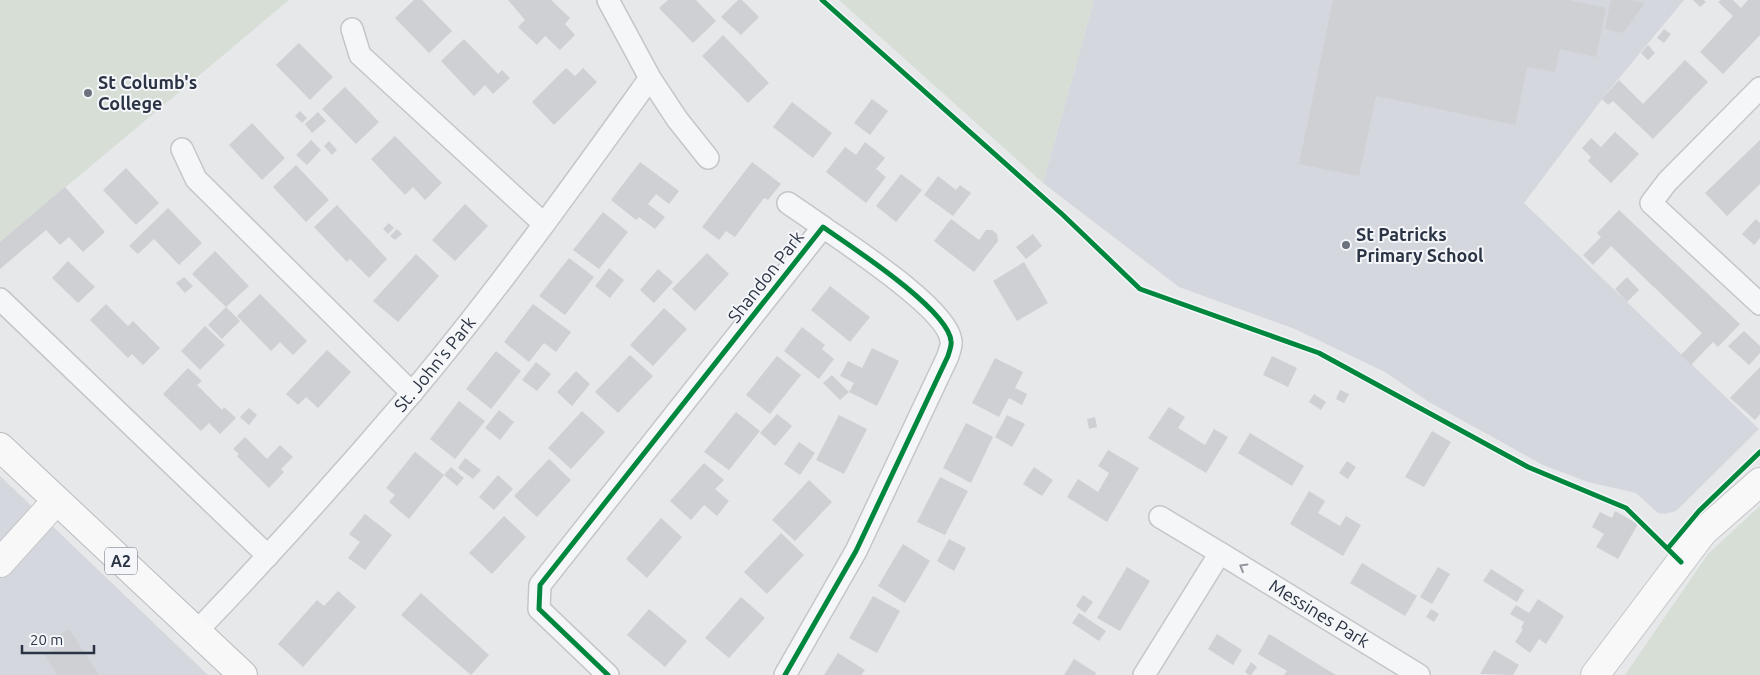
<svg xmlns="http://www.w3.org/2000/svg" width="1760" height="675" viewBox="0 0 1760 675" font-family="Ubuntu,sans-serif">
<style>
.built{fill:#d4d7dd}
.green{fill:#d6ded6}
.building{fill:#ced0d3}
.lines{fill:none;stroke-linecap:round;stroke-linejoin:round}
.street-casing{stroke:#c4c6c8;stroke-width:24}
.secondary-casing{stroke:#c4c6c8;stroke-width:30}
.highway-casing{stroke:#b8bbbf;stroke-width:30}
.street{stroke:#f5f6f7;stroke-width:21}
.secondary{stroke:#f8f8f8;stroke-width:28}
.highway{stroke:#f8f8f8;stroke-width:28}
.cycleway-casing{stroke:#f4f6f9;stroke-width:8}
.cycleway{stroke:#00873e;stroke-width:5}
.oneway{stroke:#90959e}
.poi-dot{fill:#6c737f;stroke:#f4f6f9;stroke-width:2}
.labels{text-anchor:middle;stroke-width:4;stroke-linejoin:round;paint-order:stroke}
.shield{fill:#f4f6f9;stroke:#676e7b;stroke-width:1}
.shield-label{font-size:16px;font-weight:bold;fill:#2b3445}
.poi-label{font-size:18px;font-weight:bold;fill:#2b3445;stroke:#f4f6f9;text-anchor:start}
.street-label{font-size:18px;fill:#2b3445;stroke:#f4f6f9}
</style>
<rect width="100%" height="100%" fill="#e6e8ea"/>
<g class="built">
<polygon points="1094,0 1684,0 1606,94 1524,203 1759,429 1676,511 1665,514 1658,513 1636,493 1588,482 1543,465 1429,402 1385,372 1295,329 1179,287 1043,183"/>
<polygon points="0,476 208,675 0,675"/>
</g>
<g class="green">
<polygon points="0,0 289,0 0,242"/>
<polygon points="839,0 1094,0 1043,183"/>
<polygon points="1760,506 1760,675 1625,675 1708,554"/>
</g>
<g class="building">
<polygon points="414,0 422,0 452,31 429,53 395,18"/>
<polygon points="508,0 551,0 570,18 565,24 575,35 560,50 545,36 537,45 518,27 525,20"/>
<polygon points="668,0 696,0 716,21 693,43 659,8"/>
<polygon points="738,0 742,0 759,17 741,35 721,17"/>
<polygon points="1333,0 1569,0 1606,8 1596,57 1560,49 1555,72 1527,67 1515,125 1376,96 1359,176 1299,164"/>
<polygon points="1611,0 1629,0 1645,3 1623,33 1605,29"/>
<polygon points="1693,0 1704,0 1706,2 1700,7"/>
<polygon points="1721,0 1733,0 1741,8 1748,0 1760,0 1760,35 1723,74 1700,52 1733,16 1718,2"/>
<polygon points="1664,29 1671,34 1664,43 1657,38"/>
<polygon points="723,35 769,83 748,103 702,56"/>
<polygon points="464,39 498,74 502,70 510,78 493,94 485,85 474,96 441,61"/>
<polygon points="299,43 333,77 310,100 276,65"/>
<polygon points="1648,45 1655,53 1648,60 1641,53"/>
<polygon points="1685,60 1708,82 1653,139 1613,101 1608,105 1602,99 1619,80 1643,104"/>
<polygon points="566,68 575,76 583,68 597,82 554,125 532,102"/>
<polygon points="345,87 379,122 356,144 322,109"/>
<polygon points="872,99 888,111 870,135 854,123"/>
<polygon points="792,102 832,133 813,158 773,127"/>
<polygon points="300,111 307,118 302,123 295,116"/>
<polygon points="318,112 326,121 312,133 305,124"/>
<polygon points="252,123 285,158 262,180 229,145"/>
<polygon points="1615,132 1639,154 1611,183 1588,161 1591,157 1582,148 1591,138 1601,147"/>
<polygon points="395,136 442,183 425,200 413,187 405,195 371,159"/>
<polygon points="311,140 321,150 307,165 296,155"/>
<polygon points="1760,140 1760,184 1727,216 1705,193"/>
<polygon points="329,141 337,150 332,155 324,146"/>
<polygon points="865,142 885,158 876,169 886,177 866,203 826,172 845,147 856,155"/>
<polygon points="640,162 679,191 669,204 656,194 648,204 665,217 655,229 639,217 636,220 611,200"/>
<polygon points="752,162 781,184 768,200 764,198 735,237 726,231 719,240 702,227"/>
<polygon points="296,165 329,200 306,222 273,187"/>
<polygon points="126,168 159,203 136,225 103,190"/>
<polygon points="901,174 922,190 896,222 876,206"/>
<polygon points="938,176 956,190 960,185 971,193 953,216 924,195"/>
<polygon points="65,187 105,232 83,252 69,237 60,245 46,230 0,269 0,242"/>
<polygon points="465,204 488,226 455,261 432,240"/>
<polygon points="337,205 387,259 369,278 350,259 347,262 314,227"/>
<polygon points="168,208 202,243 179,265 154,239 138,254 129,246"/>
<polygon points="1619,210 1740,324 1718,347 1713,342 1691,365 1681,355 1702,333 1611,246 1593,265 1583,255 1601,237 1597,233"/>
<polygon points="603,212 628,232 599,269 573,250"/>
<polygon points="951,219 979,240 986,230 992,230 997,234 998,241 974,272 934,241"/>
<polygon points="1756,219 1760,223 1760,238 1754,245 1742,234"/>
<polygon points="389,223 394,228 388,234 383,229"/>
<polygon points="397,229 402,234 395,240 390,236"/>
<polygon points="1033,234 1042,246 1026,259 1016,247"/>
<polygon points="215,251 249,286 226,307 192,274"/>
<polygon points="707,253 729,274 695,311 672,289"/>
<polygon points="416,254 439,276 398,322 373,301"/>
<polygon points="569,258 594,277 565,315 539,296"/>
<polygon points="68,261 95,287 78,303 52,278"/>
<polygon points="1024,262 1048,303 1017,321 993,281"/>
<polygon points="609,268 624,280 610,298 595,286"/>
<polygon points="658,269 673,282 654,303 640,290"/>
<polygon points="184,277 193,286 185,293 176,283"/>
<polygon points="1627,277 1639,290 1627,302 1615,289"/>
<polygon points="830,286 870,317 850,342 811,310"/>
<polygon points="260,294 307,341 293,355 280,342 271,351 237,316"/>
<polygon points="106,304 128,326 133,321 160,348 143,365 132,354 128,358 90,320"/>
<polygon points="533,304 571,332 556,352 544,343 529,362 504,342"/>
<polygon points="226,307 240,321 222,339 208,325"/>
<polygon points="664,308 687,329 653,366 630,345"/>
<polygon points="205,326 225,345 200,370 181,351"/>
<polygon points="802,327 825,345 822,349 834,359 819,379 784,351"/>
<polygon points="1744,331 1760,346 1760,353 1749,365 1728,346"/>
<polygon points="872,348 899,361 877,406 849,392 854,383 840,376 848,361 862,368"/>
<polygon points="327,350 351,372 318,408 306,397 298,405 286,394"/>
<polygon points="496,351 521,371 491,409 466,389"/>
<polygon points="630,355 653,376 618,413 595,392"/>
<polygon points="777,356 801,375 770,414 746,395"/>
<polygon points="1272,356 1297,368 1288,387 1263,375"/>
<polygon points="995,358 1023,372 1015,388 1027,394 1022,405 1009,398 999,417 972,403"/>
<polygon points="536,362 551,374 537,391 522,380"/>
<polygon points="1760,367 1760,414 1755,420 1730,398"/>
<polygon points="188,368 202,381 197,385 222,410 224,407 236,418 220,434 209,423 201,431 163,394"/>
<polygon points="576,371 590,384 572,406 557,392"/>
<polygon points="832,375 849,392 840,400 823,383"/>
<polygon points="1340,390 1349,394 1344,403 1336,399"/>
<polygon points="1314,394 1326,402 1321,410 1309,402"/>
<polygon points="459,401 485,421 455,459 430,439"/>
<polygon points="1169,407 1185,417 1178,428 1205,445 1214,429 1228,437 1206,473 1148,438"/>
<polygon points="249,408 257,415 249,425 240,417"/>
<polygon points="499,410 514,422 500,440 485,428"/>
<polygon points="582,411 605,432 571,469 548,448"/>
<polygon points="736,412 760,431 729,470 704,452"/>
<polygon points="777,414 792,426 775,446 760,433"/>
<polygon points="839,415 867,429 844,474 816,460"/>
<polygon points="1007,415 1025,424 1012,447 995,437"/>
<polygon points="1095,417 1097,427 1089,429 1087,419"/>
<polygon points="966,423 993,437 971,483 943,468"/>
<polygon points="1432,431 1451,442 1424,487 1405,477"/>
<polygon points="1250,433 1304,466 1292,486 1238,453"/>
<polygon points="245,437 267,459 280,445 293,457 281,469 284,472 269,488 237,456 239,454 233,449"/>
<polygon points="799,442 815,453 800,475 784,464"/>
<polygon points="1108,450 1139,468 1107,522 1067,497 1078,479 1098,492 1109,473 1098,466"/>
<polygon points="415,452 444,475 451,467 464,478 457,486 444,475 409,519 389,502 395,495 386,488"/>
<polygon points="465,458 481,470 473,479 458,468"/>
<polygon points="549,459 571,480 537,517 514,496"/>
<polygon points="1347,461 1356,467 1348,479 1339,473"/>
<polygon points="704,463 724,480 715,489 729,501 717,516 704,505 691,520 670,501"/>
<polygon points="1034,467 1053,480 1042,496 1023,484"/>
<polygon points="498,475 513,489 494,510 479,497"/>
<polygon points="940,477 968,491 945,535 917,522"/>
<polygon points="809,480 832,502 795,541 772,520"/>
<polygon points="1309,491 1325,501 1318,513 1340,526 1346,516 1361,525 1343,556 1290,524"/>
<polygon points="1615,511 1638,524 1618,559 1596,547 1604,534 1592,527 1600,512 1612,518"/>
<polygon points="365,514 392,535 365,570 348,558 360,542 349,534"/>
<polygon points="504,516 526,537 492,574 469,553"/>
<polygon points="661,518 682,537 647,578 626,559"/>
<polygon points="781,533 804,555 767,594 744,572"/>
<polygon points="949,539 966,548 954,571 937,561"/>
<polygon points="903,544 930,561 905,603 878,586"/>
<polygon points="1362,563 1417,596 1405,616 1350,583"/>
<polygon points="1127,567 1150,581 1120,631 1097,618"/>
<polygon points="1438,567 1450,574 1432,604 1420,597"/>
<polygon points="1491,569 1524,590 1517,602 1483,581"/>
<polygon points="338,591 356,607 303,667 278,644 317,600 324,606"/>
<polygon points="421,593 489,655 471,675 401,615"/>
<polygon points="1083,595 1093,602 1085,613 1076,606"/>
<polygon points="873,596 900,611 877,653 849,638"/>
<polygon points="741,597 765,618 729,658 705,638"/>
<polygon points="1538,599 1564,616 1546,644 1539,639 1530,653 1515,642 1523,629 1521,628 1524,622 1510,614 1516,605 1529,613"/>
<polygon points="649,609 687,641 665,667 627,635"/>
<polygon points="1431,609 1439,614 1434,622 1426,617"/>
<polygon points="1079,613 1106,631 1099,641 1072,623"/>
<polygon points="69,629 99,675 57,675 45,655 58,646 53,639"/>
<polygon points="1217,634 1242,650 1233,665 1208,649"/>
<polygon points="1269,634 1321,666 1336,675 1284,675 1287,671 1258,654"/>
<polygon points="1494,650 1519,665 1513,675 1480,674"/>
<polygon points="838,653 865,670 861,675 824,675"/>
<polygon points="1074,659 1096,673 1095,675 1064,675"/>
<polygon points="1251,662 1257,667 1251,675 1249,675 1245,672"/>
</g>
<g class="lines">
<defs>
<g id="street">
<polyline points="608,0 650,78 677,119 708,158"/>
<polyline points="352,29 360,55 544,224"/>
<polyline points="1760,88 1667,182 1651,203 1760,304"/>
<polyline points="182,149 196,179 412,393"/>
<polyline points="788,203 823,227"/>
<polyline points="0,299 268,556"/>
<polyline points="1160,517 1220,553"/>
<path id="s1" d="M 196,632 C 270,555 342,475 411,394 C 496,293 573,185 650,78"/>
<path d="M 608,675 L 539,609 L 540,585 L 823,227 C 850,246 948,309 951,341 C 952,345 949,352 948,356 L 856,551 L 785,675"/>
<path id="s2" d="M 1144,675 L 1220,553 L 1419,675"/>
</g>
<g id="secondary">
<polyline points="0,563 56,501"/>
<polyline points="1595,675 1703,532 1760,482"/>
</g>
<polyline id="highway" points="0,447 243,675"/>
</defs>
<use href="#street" class="street-casing"/>
<use href="#secondary" class="secondary-casing"/>
<use href="#highway" class="highway-casing"/>
<use href="#street" class="street"/>
<use href="#secondary" class="secondary"/>
<use href="#highway" class="highway"/>
<defs>
<g id="cycleway">
<polyline points="822,0 1063,215 1140,289 1319,353 1528,467 1626,508 1681,562"/>
<polyline points="1668,548 1699,511 1760,452"/>
<path d="M 608,675 L 539,609 L 540,585 L 823,227 C 850,246 948,309 951,341 C 952,345 949,352 948,356 L 856,551 L 785,675"/>
</g>
</defs>
<use href="#cycleway" class="cycleway-casing"/>
<use href="#cycleway" class="cycleway"/>
</g>
<defs><path id="oneway-chevron" d="M-2-3.5L2.5 0L-2 3.5" fill="none" stroke-width="1.6" stroke-linecap="round" stroke-linejoin="round" transform="scale(1.25)"/></defs>
<use class="oneway" href="#oneway-chevron" transform="translate(1243 567) rotate(-149)"/>
<g class="poi-dot">
<circle cx="88" cy="93" r="5"/>
<circle cx="1346" cy="245" r="5"/>
</g>
<g class="labels">
<rect class="shield" x="105" y="547.5" width="32" height="27" rx="4"/>
<g class="shield-label">
<text x="121" y="567">A2</text>
</g>
<g class="poi-label">
<text x="98" y="89">St Columb's<tspan x="98" dy="21">College</tspan></text>
<text x="1356" y="241">St Patricks<tspan x="1356" dy="21">Primary School</tspan></text>
</g>
<g class="street-label">
<text transform="translate(766 277) rotate(-52)" y="6">Shandon Park</text>
<text dy="6" stroke="none"><textPath href="#s1" startOffset="359">St. John's Park</textPath></text>
<text dy="6" stroke="none"><textPath href="#s2" startOffset="260">Messines Park</textPath></text>
</g>
</g>
<path d="M22 645v8h72v-8" fill="none" stroke="#2b3445" stroke-width="2.5"/>
<text x="30" y="645" font-size="15" fill="#2b3445" stroke="#f4f6f9" stroke-width="4" paint-order="stroke">20 m</text>
</svg>
